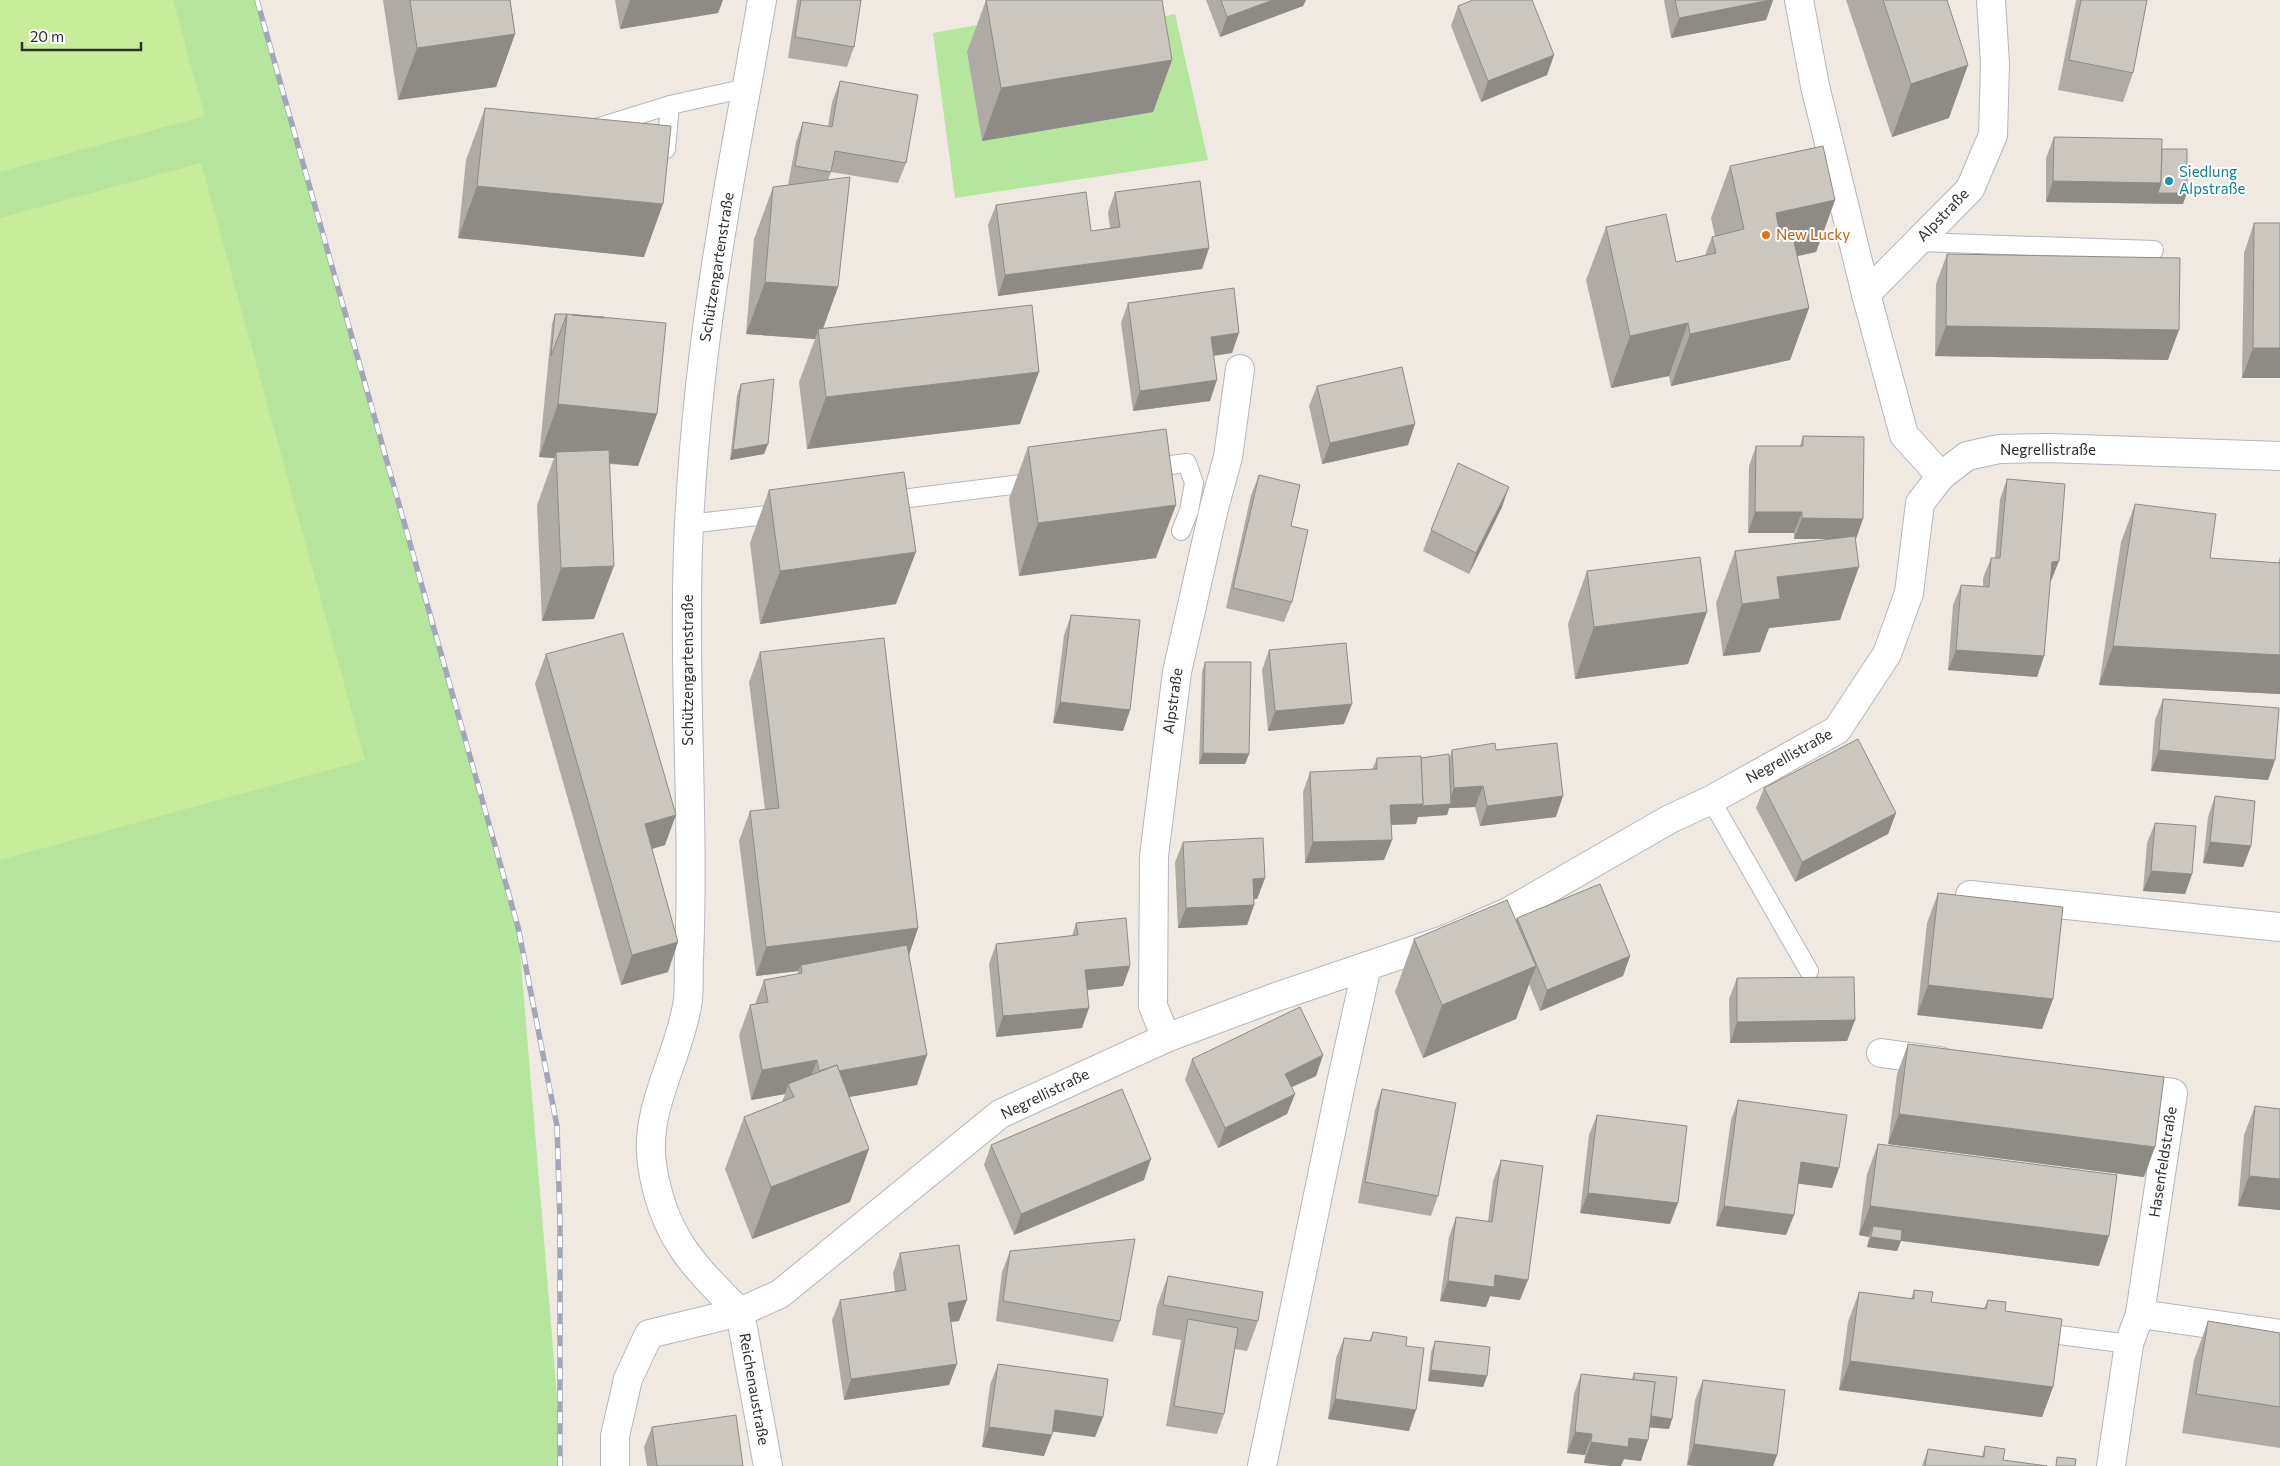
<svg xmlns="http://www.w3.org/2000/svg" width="2280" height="1466" viewBox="0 0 2280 1466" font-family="Commissioner,sans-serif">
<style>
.green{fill:#b6e59e}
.pitch{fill:#c9ec9a}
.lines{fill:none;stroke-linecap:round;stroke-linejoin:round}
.lane-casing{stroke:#b4b7c1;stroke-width:20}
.street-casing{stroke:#b4b7c1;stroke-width:30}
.lane{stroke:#fff;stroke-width:18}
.street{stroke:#fff;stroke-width:28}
.rail-casing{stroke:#a3a6b8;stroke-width:5.5}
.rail{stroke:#fff;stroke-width:4;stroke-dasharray:11;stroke-linecap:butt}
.wall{fill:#afaba4}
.shaded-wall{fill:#8e8b86}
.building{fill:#cbc7bf;stroke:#8e8b86}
.culture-dot{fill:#0f9aa8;stroke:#fff;stroke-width:2}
.food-dot{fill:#e8710a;stroke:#fff;stroke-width:2}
.labels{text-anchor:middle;stroke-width:4;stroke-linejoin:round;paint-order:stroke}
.culture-label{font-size:15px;fill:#0d838f;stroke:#fff;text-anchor:start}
.street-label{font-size:15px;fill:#2e2e2e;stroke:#fff}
.food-label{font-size:15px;fill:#c56008;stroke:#fff;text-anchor:start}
</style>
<rect width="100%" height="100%" fill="#efe9e1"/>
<g class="green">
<polygon points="0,0 257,0 518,927 560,1433 560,1466 0,1466"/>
<polygon points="1175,14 1208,160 955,198 933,33 1006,20 967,52 982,140 1153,112 1138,23"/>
</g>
<g class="pitch">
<polygon points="0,0 173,0 205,116 0,172"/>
<polygon points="201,163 365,760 0,860 0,218"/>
</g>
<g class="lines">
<defs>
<g id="lane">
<polyline points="596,128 670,105"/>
<polyline points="666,149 670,105 747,88"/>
<polyline points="1918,242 2154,250"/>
<polyline points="1147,468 1187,463 1194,483 1189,511 1181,531"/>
<polyline points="886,501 1036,482"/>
<polyline points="689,524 783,513"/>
<polyline points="1711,800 1809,971"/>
<polyline points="2036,1332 2129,1344"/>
</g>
<g id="street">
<polyline points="1799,0 1815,86 1866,294 1904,435 1941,476"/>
<polyline points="1866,294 1970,189 1993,135 1995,64 1991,0"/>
<polyline points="1970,895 2280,927"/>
<polyline points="1166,1038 1153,1006 1154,856 1177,672 1214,508 1228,457 1240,369"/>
<polyline points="1881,1053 1940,1061"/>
<path d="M 740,1312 C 692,1265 662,1234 652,1164 C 644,1109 678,1059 687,1006 C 690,991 688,974 689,959 C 695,814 682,669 689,524 C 694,427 705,330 721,234 C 733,156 749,78 762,0"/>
<polyline points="740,1312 768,1466"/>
<polyline points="2140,1314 2280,1334"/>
<polyline points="615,1466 615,1436 628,1379 649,1334 740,1312 780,1294 1000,1114 1166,1038 1273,998 1447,939 1510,911 1670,819 1711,800 1837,730 1887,654 1909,593 1920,503 1941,476 1967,456 1999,449 2049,448 2280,456"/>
<polyline points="1262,1466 1342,1079 1367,966"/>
<polyline points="2111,1466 2129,1344 2140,1314 2173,1093 2126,1087"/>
</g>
</defs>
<use href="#lane" class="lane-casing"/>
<use href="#street" class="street-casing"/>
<use href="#lane" class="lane"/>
<use href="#street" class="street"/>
<defs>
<polyline id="rail" points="257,0 518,927 557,1126 560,1222 560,1466"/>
</defs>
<use href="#rail" class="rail-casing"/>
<use href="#rail" class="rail"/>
</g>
<g class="wall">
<polygon points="383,0 510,0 515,34 496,87 398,100"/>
<polygon points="615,0 723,0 718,13 620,29"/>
<polygon points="797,0 861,0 854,47 847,67 788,58"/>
<polygon points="986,0 1172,60 1153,112 982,141 967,52"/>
<polygon points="1206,0 1306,0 1303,6 1220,37"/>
<polygon points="1664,0 1773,0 1766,20 1671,38"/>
<polygon points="1846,0 1947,0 1949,118 1892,137"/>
<polygon points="2076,0 2147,0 2133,73 2123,102 2058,90"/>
<polygon points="1458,6 1554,55 1547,75 1481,102 1451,26"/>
<polygon points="840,81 906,163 898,183 831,172 828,180 838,287 823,329 1020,424 807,449 799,382 815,339 746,334 754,239 773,187 788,185 796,142 803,122 828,126 832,102"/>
<polygon points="485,108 644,257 458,238 466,160"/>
<polygon points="2054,137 2162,149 2183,204 2046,202 2046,158"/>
<polygon points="1730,166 1835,200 1816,252 1797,256 1809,308 1790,360 1671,386 1669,376 1611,388 1586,280 1606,227 1676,262 1705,255 1712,237 1715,236 1711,218"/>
<polygon points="1115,192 1209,248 1202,269 998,296 988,225 996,205 1091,231 1110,228 1108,212"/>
<polygon points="2254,223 2280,378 2242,378 2244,253"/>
<polygon points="1947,254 2168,360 1935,356 1936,284"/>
<polygon points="1128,303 1232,353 1213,356 1210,401 1133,411 1121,323"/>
<polygon points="555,314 604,317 657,414 638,466 609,464 594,619 542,621 537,505 554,458 539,457 552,324"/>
<polygon points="741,384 768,444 764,454 730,460 737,395"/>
<polygon points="1317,386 1415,424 1408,445 1322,464 1309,406"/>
<polygon points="1803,436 1856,539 1840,620 1769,628 1760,652 1723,656 1716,603 1735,551 1831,539 1794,539 1794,533 1748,533 1749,466 1756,446 1800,446"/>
<polygon points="1028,447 1156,558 1019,576 1009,499"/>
<polygon points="1259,475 1291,526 1292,602 1284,622 1226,608 1251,495"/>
<polygon points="2007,479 2051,581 2050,582 2044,656 2037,677 1948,670 1953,605 1961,585 1983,586 1983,578 1991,558 1995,558 2000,499"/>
<polygon points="769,490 896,604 760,624 750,543"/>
<polygon points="2135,504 2210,558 2278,563 2280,557 2280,694 2099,685 2121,542"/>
<polygon points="1502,507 1469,574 1423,551 1431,530"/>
<polygon points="1587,571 1688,664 1575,679 1568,624"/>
<polygon points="1071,615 1130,710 1123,731 1053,723 1064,635"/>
<polygon points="1269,650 1344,724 1268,731 1262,670"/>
<polygon points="760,652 918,928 909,954 917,1085 849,1097 850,1202 752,1239 725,1169 744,1117 782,1102 785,1094 751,1100 739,1035 750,1005 755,1004 764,980 798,974 798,971 756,976 739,841 750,811 765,810 749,682"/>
<polygon points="546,654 665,845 652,849 668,972 621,985 535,684"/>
<polygon points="1205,662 1249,754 1245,764 1199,764 1202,672"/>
<polygon points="2163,699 2275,760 2268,780 2151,771 2155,720"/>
<polygon points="1452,750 1496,750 1556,817 1480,826 1475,807 1449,808 1447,815 1418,817 1416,824 1391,825 1392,840 1384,860 1305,863 1303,792 1310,772 1372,770 1377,758 1421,758 1449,760"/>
<polygon points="1764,788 1896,813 1888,834 1795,882 1756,808"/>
<polygon points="2215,796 2251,846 2243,867 2203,863 2208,817"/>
<polygon points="2155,823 2192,874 2185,894 2143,891 2147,843"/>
<polygon points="1183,842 1265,878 1257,899 1254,899 1254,905 1247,925 1178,928 1175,862"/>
<polygon points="1938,893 2053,999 2042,1029 1917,1015 1927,923"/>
<polygon points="1517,918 1630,956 1623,976 1540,1011 1529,984 1516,1019 1423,1058 1395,992 1414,939 1516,920"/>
<polygon points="1076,923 1130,966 1123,986 1087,990 1082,1028 996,1037 989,964 996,944 1072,936"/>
<polygon points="1737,978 1855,1020 1847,1041 1730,1043 1729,999"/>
<polygon points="1908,1044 2144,1177 1888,1144 1897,1074"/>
<polygon points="1323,1055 1316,1076 1291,1087 1295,1094 1287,1114 1218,1148 1185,1080 1192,1059"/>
<polygon points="1382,1089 1438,1196 1431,1216 1358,1203 1375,1110"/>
<polygon points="1738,1100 1839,1168 1832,1188 1798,1183 1794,1215 1786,1235 1716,1226 1731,1120"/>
<polygon points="2255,1106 2280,1109 2280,1210 2238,1206 2244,1135"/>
<polygon points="1597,1115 1670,1224 1580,1213 1589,1135"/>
<polygon points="1878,1144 2099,1266 1901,1241 1897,1251 1867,1247 1869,1237 1859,1235 1867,1174"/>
<polygon points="991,1145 1144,1180 1014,1235 984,1165"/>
<polygon points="1501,1160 1520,1300 1490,1296 1486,1307 1440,1301 1449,1237 1456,1217 1488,1221 1493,1181"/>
<polygon points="1010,1251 1120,1321 1113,1342 996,1321 1002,1272"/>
<polygon points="900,1253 959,1321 950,1322 949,1385 844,1400 832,1320 840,1300 895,1291 893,1273"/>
<polygon points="1168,1276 1258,1321 1247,1351 1235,1349 1224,1414 1217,1434 1166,1426 1181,1340 1152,1335 1157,1306"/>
<polygon points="1914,1290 1931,1302 1984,1308 1988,1300 2005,1311 2053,1387 2042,1417 1839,1390 1848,1322 1859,1292 1911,1299"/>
<polygon points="2208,1321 2280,1333 2280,1448 2182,1433 2194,1360"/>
<polygon points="1373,1332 1406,1346 1409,1431 1328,1419 1336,1358 1344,1338 1369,1341"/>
<polygon points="1435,1341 1487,1376 1483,1387 1428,1381 1431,1352"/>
<polygon points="998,1364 1103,1417 1095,1437 1052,1431 1044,1456 982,1447 990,1385"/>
<polygon points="1634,1373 1672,1419 1669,1429 1650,1427 1641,1461 1624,1459 1584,1463 1585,1455 1567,1453 1574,1394 1581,1374 1632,1379"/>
<polygon points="1703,1380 1777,1455 1773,1466 1697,1466 1687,1465 1695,1400"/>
<polygon points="652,1427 743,1466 647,1466 644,1447"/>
<polygon points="1985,1446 2003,1460 2047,1466 1922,1466 1928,1449 1982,1456"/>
</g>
<g class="shaded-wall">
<polygon points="630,0 723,0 718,13 620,29"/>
<polygon points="1273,0 1306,0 1303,6 1220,37 1227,17"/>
<polygon points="1770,0 1773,0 1766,20 1671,38 1679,18"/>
<polygon points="515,34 496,87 398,100 417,48"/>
<polygon points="1554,55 1547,75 1481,102 1488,81"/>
<polygon points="1172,60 1153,112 982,141 1001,88"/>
<polygon points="1968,65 1949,118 1892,137 1911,84"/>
<polygon points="2053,181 2161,183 2187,193 2183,204 2046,202"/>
<polygon points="477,186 663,204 644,257 458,238"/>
<polygon points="1835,200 1816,252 1756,265 1776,213"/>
<polygon points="1209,248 1202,269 998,296 1005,275"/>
<polygon points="765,282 838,287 819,339 818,329 815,339 746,334"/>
<polygon points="1809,308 1790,360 1671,386 1690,334"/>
<polygon points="1688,323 1669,376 1611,388 1630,336"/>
<polygon points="1946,326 2179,330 2168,360 1935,356"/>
<polygon points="1239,333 1232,353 1203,357 1211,337"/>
<polygon points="2253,348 2280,348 2280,378 2242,378"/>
<polygon points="1039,372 1020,424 807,449 826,397"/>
<polygon points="1217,380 1210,401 1133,411 1140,391"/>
<polygon points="558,404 657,414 638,466 557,458 556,452 554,458 539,457"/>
<polygon points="1415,424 1408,445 1322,464 1330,443"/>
<polygon points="768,444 764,454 730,460 733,450"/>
<polygon points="1509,487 1502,507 1469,574 1476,553"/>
<polygon points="1176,505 1156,558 1019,576 1038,523"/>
<polygon points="1755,512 1802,512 1794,533 1748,533"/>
<polygon points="1802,518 1863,519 1856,539 1794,539"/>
<polygon points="916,552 896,604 760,624 780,571"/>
<polygon points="2059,561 2051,581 2044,583 2052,562"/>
<polygon points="614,566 594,619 542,621 561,568"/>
<polygon points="1859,567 1840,620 1769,628 1760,652 1723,656 1742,604 1777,577"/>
<polygon points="1707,612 1688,664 1575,679 1594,627"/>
<polygon points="2113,646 2280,655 2280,694 2099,685"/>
<polygon points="1956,650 2044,656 2037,677 1948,670"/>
<polygon points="1060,702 1130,710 1123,731 1053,723"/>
<polygon points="1352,704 1344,724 1268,731 1275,711"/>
<polygon points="2159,750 2275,760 2268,780 2151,771"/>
<polygon points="1203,753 1249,754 1245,764 1199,764"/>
<polygon points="1483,786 1475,807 1449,808 1447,815 1418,817 1416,824 1383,825 1390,805 1423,804 1448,805 1454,788"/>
<polygon points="1563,796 1556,817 1480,826 1487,806"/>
<polygon points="1896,813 1888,834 1795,882 1802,862"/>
<polygon points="676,815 665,845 634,854 645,824"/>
<polygon points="1392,840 1384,860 1305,863 1313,842"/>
<polygon points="2210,842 2251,846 2243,867 2203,863"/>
<polygon points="2151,871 2192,874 2185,894 2143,891"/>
<polygon points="1265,878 1257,899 1246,900 1253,879"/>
<polygon points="1254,905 1247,925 1178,928 1186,908"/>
<polygon points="918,928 908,958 801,965 798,971 756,976 766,947"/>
<polygon points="678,942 668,972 621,985 632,955"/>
<polygon points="1630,956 1623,976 1540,1011 1547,990"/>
<polygon points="1130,966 1123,986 1078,991 1085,970"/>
<polygon points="1536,966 1516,1019 1423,1058 1442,1005"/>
<polygon points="1928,985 2053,999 2042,1029 1917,1015"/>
<polygon points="1089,1008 1082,1028 996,1037 1003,1016"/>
<polygon points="1855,1020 1847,1041 1730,1043 1737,1022"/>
<polygon points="927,1055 917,1085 809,1104 820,1074"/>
<polygon points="1323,1055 1316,1076 1277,1094 1285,1074"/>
<polygon points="817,1060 806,1090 788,1084 785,1094 751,1100 762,1070"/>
<polygon points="1295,1094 1287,1114 1218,1148 1225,1128"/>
<polygon points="1899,1114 2155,1147 2144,1177 1888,1144"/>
<polygon points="869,1149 850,1202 752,1239 771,1187"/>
<polygon points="1151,1159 1144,1180 1014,1235 1021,1214"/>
<polygon points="1801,1162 1839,1168 1832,1188 1793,1183"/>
<polygon points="2249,1176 2280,1179 2280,1210 2238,1206"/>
<polygon points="1588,1193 1678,1203 1670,1224 1580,1213"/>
<polygon points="1724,1206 1794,1215 1786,1235 1716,1226"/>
<polygon points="1870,1206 2109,1236 2099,1266 1895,1240 1901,1241 1897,1251 1867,1247 1871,1237 1873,1226 1869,1237 1859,1235"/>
<polygon points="1495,1275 1528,1280 1520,1300 1490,1296 1486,1307 1440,1301 1448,1281"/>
<polygon points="967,1300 959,1321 940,1323 948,1303"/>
<polygon points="1850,1361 2053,1387 2042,1417 1839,1390"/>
<polygon points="957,1364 949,1385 844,1400 851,1379"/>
<polygon points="1431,1370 1487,1376 1483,1387 1428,1381"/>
<polygon points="1335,1399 1416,1410 1409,1431 1328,1419"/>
<polygon points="1055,1410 1103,1417 1095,1437 1048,1431"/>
<polygon points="1649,1416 1672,1419 1669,1429 1645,1427"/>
<polygon points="989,1427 1052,1435 1044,1456 982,1447"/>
<polygon points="1575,1432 1592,1434 1585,1455 1567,1453"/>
<polygon points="1629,1438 1648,1440 1641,1461 1624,1459 1621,1466 1610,1466 1584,1463 1591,1442"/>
<polygon points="1694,1444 1777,1455 1773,1466 1697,1466 1687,1465"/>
</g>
<g class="building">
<polygon points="410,0 510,0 515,34 417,48"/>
<polygon points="801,0 861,0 854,47 795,37"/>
<polygon points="986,0 1162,0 1172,60 1001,88"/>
<polygon points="1221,0 1273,0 1227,17"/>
<polygon points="1473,0 1532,0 1554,55 1488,81 1458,6"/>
<polygon points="1675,0 1770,0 1679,18"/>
<polygon points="1883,0 1947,0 1968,65 1911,84"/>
<polygon points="2081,0 2147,0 2133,73 2069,60"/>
<polygon points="840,81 918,95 906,163 835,151 831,172 795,166 803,122 832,127"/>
<polygon points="485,108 671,126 663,204 477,186"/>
<polygon points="2054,137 2162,139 2161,183 2053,181"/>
<polygon points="1823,146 1835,200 1776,213 1780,235 1792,233 1809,308 1690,334 1688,323 1630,336 1606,227 1666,214 1676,262 1716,253 1712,237 1744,229 1730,166"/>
<polygon points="2162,149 2187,149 2187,193 2158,193 2161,183"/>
<polygon points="850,177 838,287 765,282 773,187"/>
<polygon points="1200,181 1209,248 1005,275 996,205 1086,192 1091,231 1120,227 1115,192"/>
<polygon points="2254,223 2280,223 2280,348 2253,348"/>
<polygon points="1947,254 2180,258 2179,330 1946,326"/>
<polygon points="1234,288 1239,333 1211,337 1217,380 1140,391 1128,303"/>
<polygon points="1032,305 1039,372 826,397 818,329"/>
<polygon points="555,314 567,314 551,356"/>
<polygon points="567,314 666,323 657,414 558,404"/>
<polygon points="572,315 604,317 604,318"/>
<polygon points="1402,367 1415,424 1330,443 1317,386"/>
<polygon points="774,379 768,444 733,450 741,384"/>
<polygon points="1166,429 1176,505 1038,523 1028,447"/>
<polygon points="1803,436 1864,437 1863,519 1802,518 1802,512 1755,512 1756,446 1803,446"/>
<polygon points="609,450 614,566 561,568 556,452"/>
<polygon points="1458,463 1509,487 1476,553 1431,530"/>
<polygon points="904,472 916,552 780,571 769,490"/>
<polygon points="1259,475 1300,485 1291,526 1308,530 1292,602 1233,588"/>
<polygon points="2007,479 2065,484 2059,561 2052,562 2044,656 1956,650 1961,585 1989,587 1991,558 2000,558"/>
<polygon points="2135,504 2216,514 2210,558 2280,563 2280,655 2113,646"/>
<polygon points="1855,536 1859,567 1777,577 1780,599 1742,604 1735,551"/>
<polygon points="1700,557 1707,612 1594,627 1587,571"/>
<polygon points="1071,615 1140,620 1130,710 1060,702"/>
<polygon points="623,633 676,815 645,824 678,942 632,955 546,654"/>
<polygon points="884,638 918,928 766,947 750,811 779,808 760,652"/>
<polygon points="1346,643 1352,704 1275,711 1269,650"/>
<polygon points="1205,662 1251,662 1249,754 1203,753"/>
<polygon points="2163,699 2279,708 2275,760 2159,750"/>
<polygon points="1858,739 1896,813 1802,862 1764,788"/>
<polygon points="1495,743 1496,750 1557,743 1563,796 1487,806 1483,786 1454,788 1452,750"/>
<polygon points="1449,754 1451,804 1422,806 1423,804 1421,758"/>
<polygon points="1421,756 1423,804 1390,805 1392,840 1313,842 1310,772 1377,769 1377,758"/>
<polygon points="2215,796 2255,801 2251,846 2210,842"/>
<polygon points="2155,823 2196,826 2192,874 2151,871"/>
<polygon points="1263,838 1265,878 1253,879 1254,905 1186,908 1183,842"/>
<polygon points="1600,884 1630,956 1547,990 1517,918"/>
<polygon points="1938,893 2063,907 2053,999 1928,985"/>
<polygon points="1507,900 1536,966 1442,1005 1414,939"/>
<polygon points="1126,918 1130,966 1085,970 1089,1008 1003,1016 996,944 1078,935 1076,923"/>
<polygon points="907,945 927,1055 839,1071 837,1065 819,1071 817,1060 762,1070 750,1005 768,1002 764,980 802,973 801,965"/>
<polygon points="1854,977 1855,1020 1737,1022 1737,978"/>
<polygon points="1300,1007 1323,1055 1285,1074 1295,1094 1225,1128 1192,1059"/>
<polygon points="1908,1044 2164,1077 2155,1147 1899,1114"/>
<polygon points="837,1065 869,1149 771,1187 744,1117 794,1097 788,1084"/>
<polygon points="1122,1089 1151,1159 1021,1214 991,1145"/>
<polygon points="1382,1089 1456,1103 1438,1196 1365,1182"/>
<polygon points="1738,1100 1847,1115 1839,1168 1801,1162 1794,1215 1724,1206"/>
<polygon points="2255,1106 2280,1109 2280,1179 2249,1176"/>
<polygon points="1597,1115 1687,1126 1678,1203 1588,1193"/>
<polygon points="1878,1144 2117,1175 2109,1236 1870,1206"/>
<polygon points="1501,1160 1543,1166 1528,1280 1495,1275 1494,1287 1448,1281 1456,1217 1492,1222"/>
<polygon points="1873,1226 1902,1230 1901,1241 1871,1237"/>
<polygon points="1135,1239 1120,1321 1003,1301 1010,1251"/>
<polygon points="959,1245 967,1300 948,1303 957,1364 851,1379 840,1300 906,1290 900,1253"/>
<polygon points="1168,1276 1263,1292 1258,1321 1163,1305"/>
<polygon points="1914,1290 1933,1292 1931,1302 1986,1309 1988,1300 2006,1302 2005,1311 2062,1319 2053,1387 1850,1361 1859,1292 1914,1299"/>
<polygon points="1188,1319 1238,1328 1224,1414 1174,1406"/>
<polygon points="2208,1321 2280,1333 2280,1407 2196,1394"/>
<polygon points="1373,1332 1407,1337 1406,1346 1424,1348 1416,1410 1335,1399 1344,1338 1371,1341"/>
<polygon points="1435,1341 1490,1347 1487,1376 1431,1370"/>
<polygon points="998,1364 1108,1379 1103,1417 1055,1410 1052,1435 989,1427"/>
<polygon points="1634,1373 1677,1377 1672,1419 1651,1416 1655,1382 1634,1380"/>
<polygon points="1581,1374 1655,1382 1648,1440 1629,1438 1628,1447 1591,1442 1592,1434 1575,1432"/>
<polygon points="1703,1380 1785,1390 1777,1455 1694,1444"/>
<polygon points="736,1415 743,1466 657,1466 652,1427"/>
<polygon points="1985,1446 2005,1449 2003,1460 2047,1466 1925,1466 1928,1449 1984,1457"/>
<polygon points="2057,1457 2076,1459 2075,1466 2056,1466"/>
</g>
<circle class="culture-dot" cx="2169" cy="181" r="5"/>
<circle class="food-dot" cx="1766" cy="235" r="5"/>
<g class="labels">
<g class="culture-label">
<text x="2179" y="177">Siedlung<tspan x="2179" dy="17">Alpstraße</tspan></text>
</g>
<g class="street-label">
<text transform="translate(1943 215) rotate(-46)" y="5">Alpstraße</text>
<text transform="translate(717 267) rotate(-81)" y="5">Schützengartenstraße</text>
<text x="2048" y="455">Negrellistraße</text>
<text transform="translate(688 670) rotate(-90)" y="5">Schützengartenstraße</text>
<text transform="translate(1173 701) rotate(-82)" y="5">Alpstraße</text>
<text transform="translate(1789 756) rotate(-29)" y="5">Negrellistraße</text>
<text transform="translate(1045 1094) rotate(-26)" y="5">Negrellistraße</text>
<text transform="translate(2163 1162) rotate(-81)" y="5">Hasenfeldstraße</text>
<text transform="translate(754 1389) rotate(80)" y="5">Reichenaustraße</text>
</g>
<g class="food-label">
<text x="1776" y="240">New Lucky</text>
</g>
</g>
<path d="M22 42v8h119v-8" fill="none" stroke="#2e2e2e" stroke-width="2.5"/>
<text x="30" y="42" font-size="15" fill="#2e2e2e" stroke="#ffffff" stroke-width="4" paint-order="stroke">20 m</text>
</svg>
